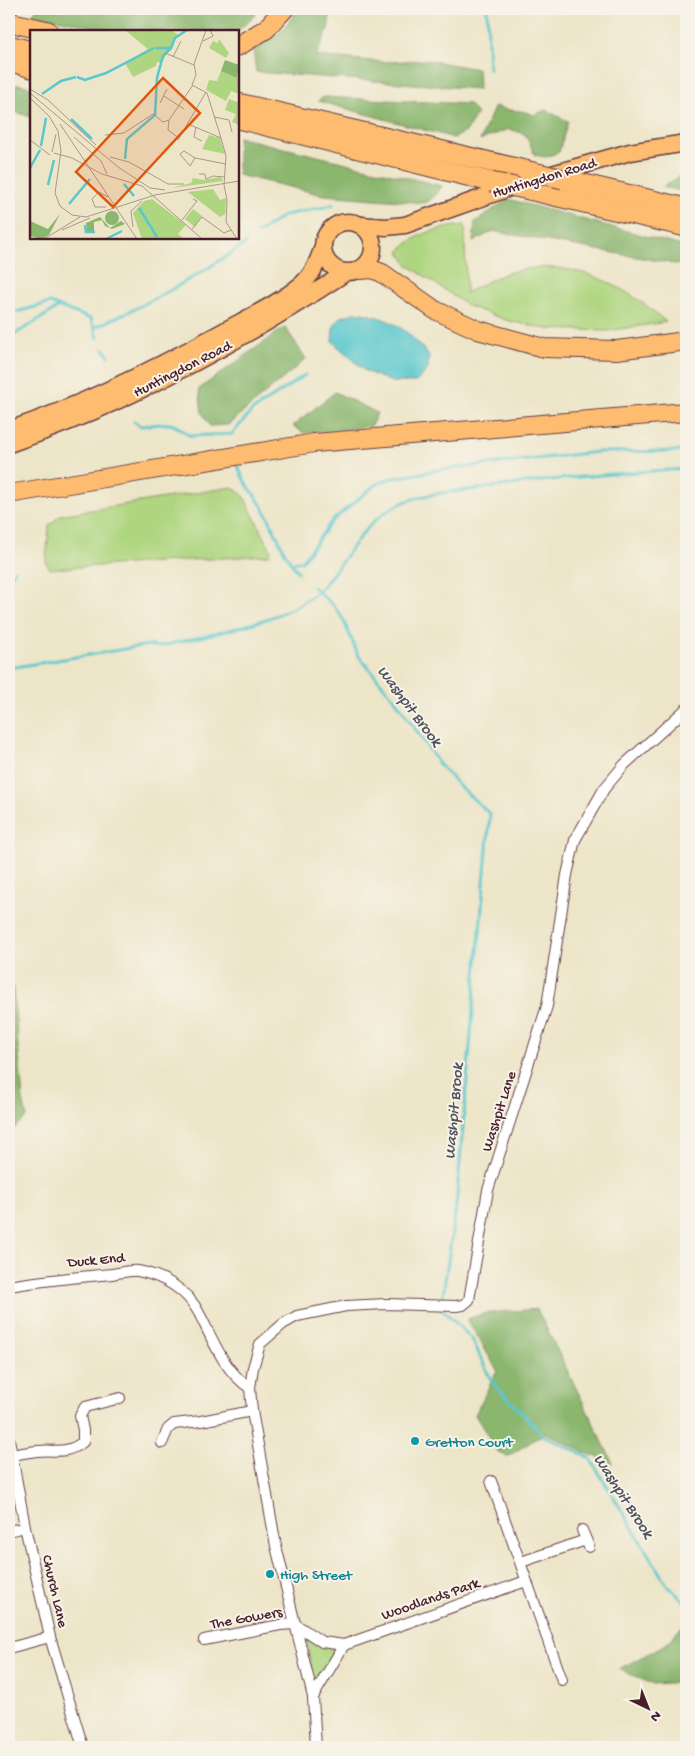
<svg xmlns="http://www.w3.org/2000/svg" width="695" height="1756" viewBox="0 0 695 1756" font-family="'Gochi Hand',sans-serif">
<style>
.green{fill:#aed57f;stroke:#7c7a55}
.forest{fill:#8ab66e;stroke:#6a6a4c}
.water{fill:#5ac7cd;stroke:#52737c}
.lines{fill:none;stroke-linecap:round;stroke-linejoin:round}
.stream{stroke:#5ac7cd;stroke-width:3}
.minor-casing{stroke:#623d43;stroke-width:12}
.primary-casing{stroke:#623d43;stroke-width:19}
.trunk-casing{stroke:#623d43;stroke-width:20}
.motorway-casing{stroke:#623d43;stroke-width:21}
.minor{stroke:#fff;stroke-width:10}
.primary{stroke:#fdbc70;stroke-width:16}
.trunk{stroke:#fdbc70;stroke-width:18}
.motorway{stroke:#fdbc70;stroke-width:19}
.motorway-bridge-casing{stroke:#623d43;stroke-width:21;stroke-linecap:butt}
.motorway-bridge{stroke:#fdbc70;stroke-width:19}
.culture-dot{fill:#0f9aa8;stroke:#f7f3e8;stroke-width:2}
.labels{text-anchor:middle;stroke-width:4;stroke-linejoin:round;paint-order:stroke}
.street-label{font-size:15px;fill:#4a1f2b;stroke:#f7f3e8}
.culture-label{font-size:15px;fill:#0d838f;stroke:#f7f3e8;text-anchor:start}
.water-label{font-size:16px;font-style:italic;fill:#4f515c;stroke:#f7f3e8}
.inset-river{fill:none;stroke:#5ac7cd;stroke-width:2.5}
.inset-road{fill:none;stroke:#ac9689;stroke-width:1}
.view{fill:#e0560e;fill-opacity:0.15;stroke:#e0560e;stroke-width:2.5}
.inset-edge{fill:none;stroke:#4a1f2b;stroke-width:2.5}
</style>
<rect width="100%" height="100%" fill="#f7f3e8"/>
<filter id="ink" filterUnits="userSpaceOnUse"><feTurbulence type="fractalNoise" baseFrequency=".02" numOctaves="2"/><feDisplacementMap in="SourceGraphic" scale="10" xChannelSelector="R" yChannelSelector="G"/><feConvolveMatrix kernelMatrix="1 2 1 2 8 2 1 2 1" color-interpolation-filters="sRGB"/></filter>
<filter id="wash" filterUnits="userSpaceOnUse"><feTurbulence type="fractalNoise" baseFrequency=".0096" numOctaves="4" result="noise"/><feDisplacementMap in="SourceGraphic" scale="20" xChannelSelector="R" yChannelSelector="G"/><feGaussianBlur stdDeviation="1.12" result="paint"/><feColorMatrix in="noise" values="0 0 0 0 0 0 0 0 0 0 0 0 0 0 0 0 0 1.4 0 .05"/><feComposite in="paint" operator="in"/></filter>
<g filter="url(#wash)">
<rect width="100%" height="100%" fill="#ede5c8"/>
<g class="green">
<path d="M 465,225 L 466,293 C 478,287 491,279 504,274 C 567,255 620,281 666,322 L 607,331 L 547,329 L 509,321 L 468,306 L 408,265 L 399,252 C 416,232 440,228 465,225 Z"/>
<polygon points="232,487 243,495 271,550 270,555 50,569 46,563 49,526 60,515"/>
<polygon points="306,1638 338,1650 315,1688"/>
</g>
<g class="forest">
<polygon points="36,9 261,9 239,30 233,31 113,31 33,14"/>
<polygon points="298,9 331,9 328,29 316,56 384,62 426,60 478,69 479,89 256,72 253,47 281,32"/>
<polygon points="17,84 31,87 31,117 9,110 9,100"/>
<polygon points="324,97 469,104 477,114 466,132 454,138 318,101"/>
<path d="M 495,106 C 510,113 519,108 534,115 L 545,110 L 568,121 L 559,152 L 546,157 L 535,155 L 525,134 L 509,129 L 480,140 Z"/>
<polygon points="238,137 442,186 436,195 426,203 324,195 238,175"/>
<polygon points="686,172 686,192 663,187"/>
<polygon points="508,199 686,247 686,266 493,231 473,242 475,222"/>
<polygon points="285,327 306,359 228,425 210,426 202,413 199,389"/>
<polygon points="335,392 377,413 371,426 304,433 293,426"/>
<polygon points="12,978 23,1100 27,1117 9,1133 9,1096 11,1093 9,979"/>
<polygon points="537,1309 613,1463 586,1453 545,1433 507,1457 497,1451 475,1415 497,1370 467,1319 487,1313"/>
<polygon points="686,1622 686,1682 652,1684 619,1669 666,1644"/>
</g>
<path class="water" d="M 356,312 C 391,318 407,328 429,356 L 428,369 L 416,382 L 392,382 L 365,371 L 332,341 L 333,328 L 339,318 Z"/>
<g class="lines">
<g class="stream">
<polyline points="487,9 489,69"/>
<polyline points="258,233 285,215 333,205"/>
<polyline points="9,314 50,303 91,319 98,338"/>
<path d="M 95,327 C 147,305 200,275 246,243"/>
<polyline points="9,338 59,307"/>
<polyline points="104,349 109,356"/>
<polyline points="9,355 15,359"/>
<path d="M 134,421 L 140,426 C 167,425 167,417 190,436 L 232,434 L 252,411 L 305,375"/>
<path d="M 238,466 C 245,486 250,487 260,503 C 275,525 280,551 298,572"/>
<polyline points="294,562 302,561 332,521 375,485 389,479 438,470 597,452 686,451"/>
<polyline points="9,579 15,570"/>
<polyline points="313,587 334,606 343,619 358,655 396,701 439,764 459,786 490,814 456,1207 441,1308 472,1339 492,1382 544,1436 590,1458 667,1585 686,1603"/>
<path d="M 9,668 L 149,645 L 158,647 C 204,635 284,623 318,591 C 347,562 360,522 400,504 C 424,493 453,492 478,489 C 548,479 616,473 686,469"/>
</g>
</g>
</g>
<g filter="url(#ink)">
<g class="lines">
<defs>
<g id="minor">
<path d="M 9,1286 C 43,1280 77,1277 112,1274 C 120,1273 130,1270 138,1271 C 164,1276 187,1290 199,1313 C 213,1340 224,1371 250,1388"/>
<polyline points="9,1439 25,1527 50,1637 83,1747"/>
<polyline points="162,1443 168,1429 174,1424 201,1421 252,1411"/>
<path d="M 13,1455 C 21,1453 29,1452 37,1451 C 56,1449 65,1455 83,1442 L 83,1430 L 80,1416 L 85,1407 L 120,1398"/>
<polyline points="491,1481 562,1680"/>
<polyline points="582,1530 589,1547"/>
<polyline points="9,1531 25,1527"/>
<polyline points="521,1562 586,1540"/>
<polyline points="204,1640 280,1625 295,1624 322,1642 344,1645 526,1581"/>
<polyline points="9,1648 50,1637"/>
<polyline points="313,1697 344,1645"/>
<polyline points="316,1747 313,1697 276,1546 252,1411 250,1388 253,1368 260,1344 283,1324 297,1316 346,1306 386,1304 456,1306 463,1305 469,1300 488,1190 547,1006 567,875 575,840 604,789 624,765 686,709"/>
</g>
<g id="primary">
<polyline points="545,176 630,152 686,143"/>
<circle cx="348" cy="247" r="25"/>
<polyline points="361,225 386,227 405,225 515,186"/>
<path d="M 9,430 C 83,405 153,370 222,332 C 249,317 280,303 303,283 C 314,273 318,260 323,247"/>
<path d="M 9,444 C 128,404 240,342 345,273"/>
</g>
<g id="trunk">
<polyline points="360,270 372,269 382,273 435,310 478,330 544,348 617,350 686,341"/>
<polyline points="9,494 314,443 686,412"/>
</g>
<g id="motorway">
<polyline points="9,22 48,31"/>
<polyline points="9,45 31,51"/>
<polyline points="238,46 266,29 284,9"/>
<polyline points="9,61 31,68"/>
<polyline points="238,103 525,170"/>
<polyline points="238,119 491,182"/>
<polyline points="563,179 686,208"/>
<polyline points="529,190 686,227"/>
</g>
</defs>
<use href="#minor" class="minor-casing"/>
<use href="#primary" class="primary-casing"/>
<use href="#trunk" class="trunk-casing"/>
<use href="#motorway" class="motorway-casing"/>
<use href="#minor" class="minor"/>
<use href="#primary" class="primary"/>
<use href="#trunk" class="trunk"/>
<use href="#motorway" class="motorway"/>
<defs>
<g id="motorway-bridge">
<polyline points="525,170 563,179"/>
<polyline points="491,182 529,190"/>
</g>
</defs>
<use href="#motorway-bridge" class="motorway-bridge-casing"/>
<use href="#motorway-bridge" class="motorway-bridge"/>
</g>
</g>
<g class="culture-dot">
<circle cx="415" cy="1441" r="5"/>
<circle cx="270" cy="1574" r="5"/>
</g>
<g class="labels">
<g class="street-label">
<text transform="translate(544 177) rotate(-17)" y="5">Huntingdon Road</text>
<text transform="translate(182 368) rotate(-27)" y="5">Huntingdon Road</text>
<text transform="translate(498 1111) rotate(-72)" y="5">Washpit Lane</text>
<text transform="translate(96 1259) rotate(-5)" y="5">Duck End</text>
<text transform="translate(56 1591) rotate(77)" y="5">Church Lane</text>
<text transform="translate(430 1598) rotate(-19)" y="5">Woodlands Park</text>
<text transform="translate(246 1617) rotate(-10)" y="5">The Gowers</text>
</g>
<g class="culture-label">
<text x="425" y="1446">Gretton Court</text>
<text x="280" y="1579">High Street</text>
</g>
<g class="water-label">
<text transform="translate(411 705) rotate(53)" y="6">Washpit Brook</text>
<text transform="translate(452 1111) rotate(-85)" y="6">Washpit Brook</text>
<text transform="translate(625 1495) rotate(57)" y="6">Washpit Brook</text>
</g>
</g>
<g transform="translate(30 30)">
<rect width="209" height="209" fill="#ede5c8"/>
<path d="M 95,0 L 141,0 L 148,5 L 131,33 L 127,32 L 126,36 L 103,47 L 95,33 L 118,19 ZM 189,9 L 199,23 L 196,28 L 179,18 L 183,11 L 188,13 ZM 191,41 L 207,48 L 209,45 L 209,64 L 201,61 L 196,71 L 176,60 L 179,50 L 187,51 ZM 199,69 L 207,72 L 209,69 L 209,95 L 202,92 L 206,84 L 195,80 ZM 179,105 L 190,108 L 195,124 L 172,119 ZM 163,148 L 173,150 L 191,147 L 193,151 L 142,158 L 161,153 ZM 183,159 L 190,170 L 196,168 L 195,184 L 190,187 L 158,162 ZM 122,169 L 156,195 L 148,204 L 154,209 L 112,209 L 103,183 L 114,171 ZM 163,179 L 172,186 L 165,197 L 155,189 Z" fill="#aed57f"/>
<path d="M 195,30 L 209,35 L 207,48 L 191,41 ZM75 188a7 7 0 1 1 14 0a7 7 0 1 1-14 0ZM 30,184 L 19,205 L 12,209 L 0,206 L 0,191 L 18,199 ZM 70,187 L 80,198 L 91,191 L 95,194 L 82,199 L 75,196 L 72,190 L 64,192 L 64,202 L 57,202 L 56,193 Z" fill="#8ab66e"/>
<path class="inset-river" d="M 125,18 L 141,18 L 145,8 L 157,0M 47,47 L 55,50 L 76,43 L 124,18M 12,64 L 31,51 L 46,47M 41,89 L 62,109M 11,116 L 16,88M 95,129 L 97,109 L 125,85 L 127,48 L 133,26 L 141,18M 0,138 L 10,120M 94,154 L 104,166M 18,155 L 24,130M 39,174 L 60,149M 109,178 L 127,207M 55,195 L 56,202 L 65,202M 76,209 L 92,201"/>
<path class="inset-road" d="M 176,0 L 164,34 L 166,45 L 162,55 L 177,63 L 191,108 L 196,126 L 194,155 L 197,170 L 196,192 L 207,209M 173,11 L 183,6 L 180,0M 135,23 L 164,35M 143,27 L 151,11M 0,59 L 18,70 L 66,115M 0,63 L 88,137 L 120,158 L 135,160M 134,66 L 154,79M 0,68 L 19,86 L 28,101 L 31,121 L 25,163 L 30,176 L 42,185 L 56,187 L 125,165 L 209,151M 130,73 L 137,59M 184,87 L 199,90 L 202,102M 30,94 L 107,209M 158,94 L 191,108M 166,97 L 164,107 L 172,111M 75,105 L 94,103 L 123,84 L 133,92 L 139,90M 44,107 L 71,131 L 77,144M 149,108 L 138,100 L 139,90 L 163,55M 0,110 L 20,125M 148,110 L 176,62M 154,121 L 165,128 L 160,136 L 150,124 ZM 22,122 L 26,104M 24,123 L 42,128 L 72,144 L 112,156 L 172,209M 80,127 L 99,132 L 138,154 L 154,154M 165,128 L 196,134M 169,144 L 175,144 L 176,149 L 183,146 L 194,147M 76,177 L 65,177 L 62,169 L 69,162 L 78,167M 152,190 L 167,171 L 163,169M 103,197 L 101,181 L 112,171M 162,199 L 172,187 L 194,203 L 201,200M 32,200 L 60,188M 14,209 L 50,187"/>
<path class="view" d="M 133,48 L 170,83 L 83,177 L 46,142 Z"/>
<rect width="209" height="209" class="inset-edge"/>
</g>
<rect width="695" height="1756" fill="none" stroke="#f7f3e8" stroke-width="30"/>
<g transform="translate(648 1708) rotate(137)" stroke="#f7f3e8" stroke-width="4" paint-order="stroke">
<path d="M0-4L9 19L0 12L-9 19Z" fill="#4a1f2b"/>
<text y="-8" font-size="14" font-weight="bold" text-anchor="middle" fill="#4a1f2b">N</text>
</g>
</svg>
